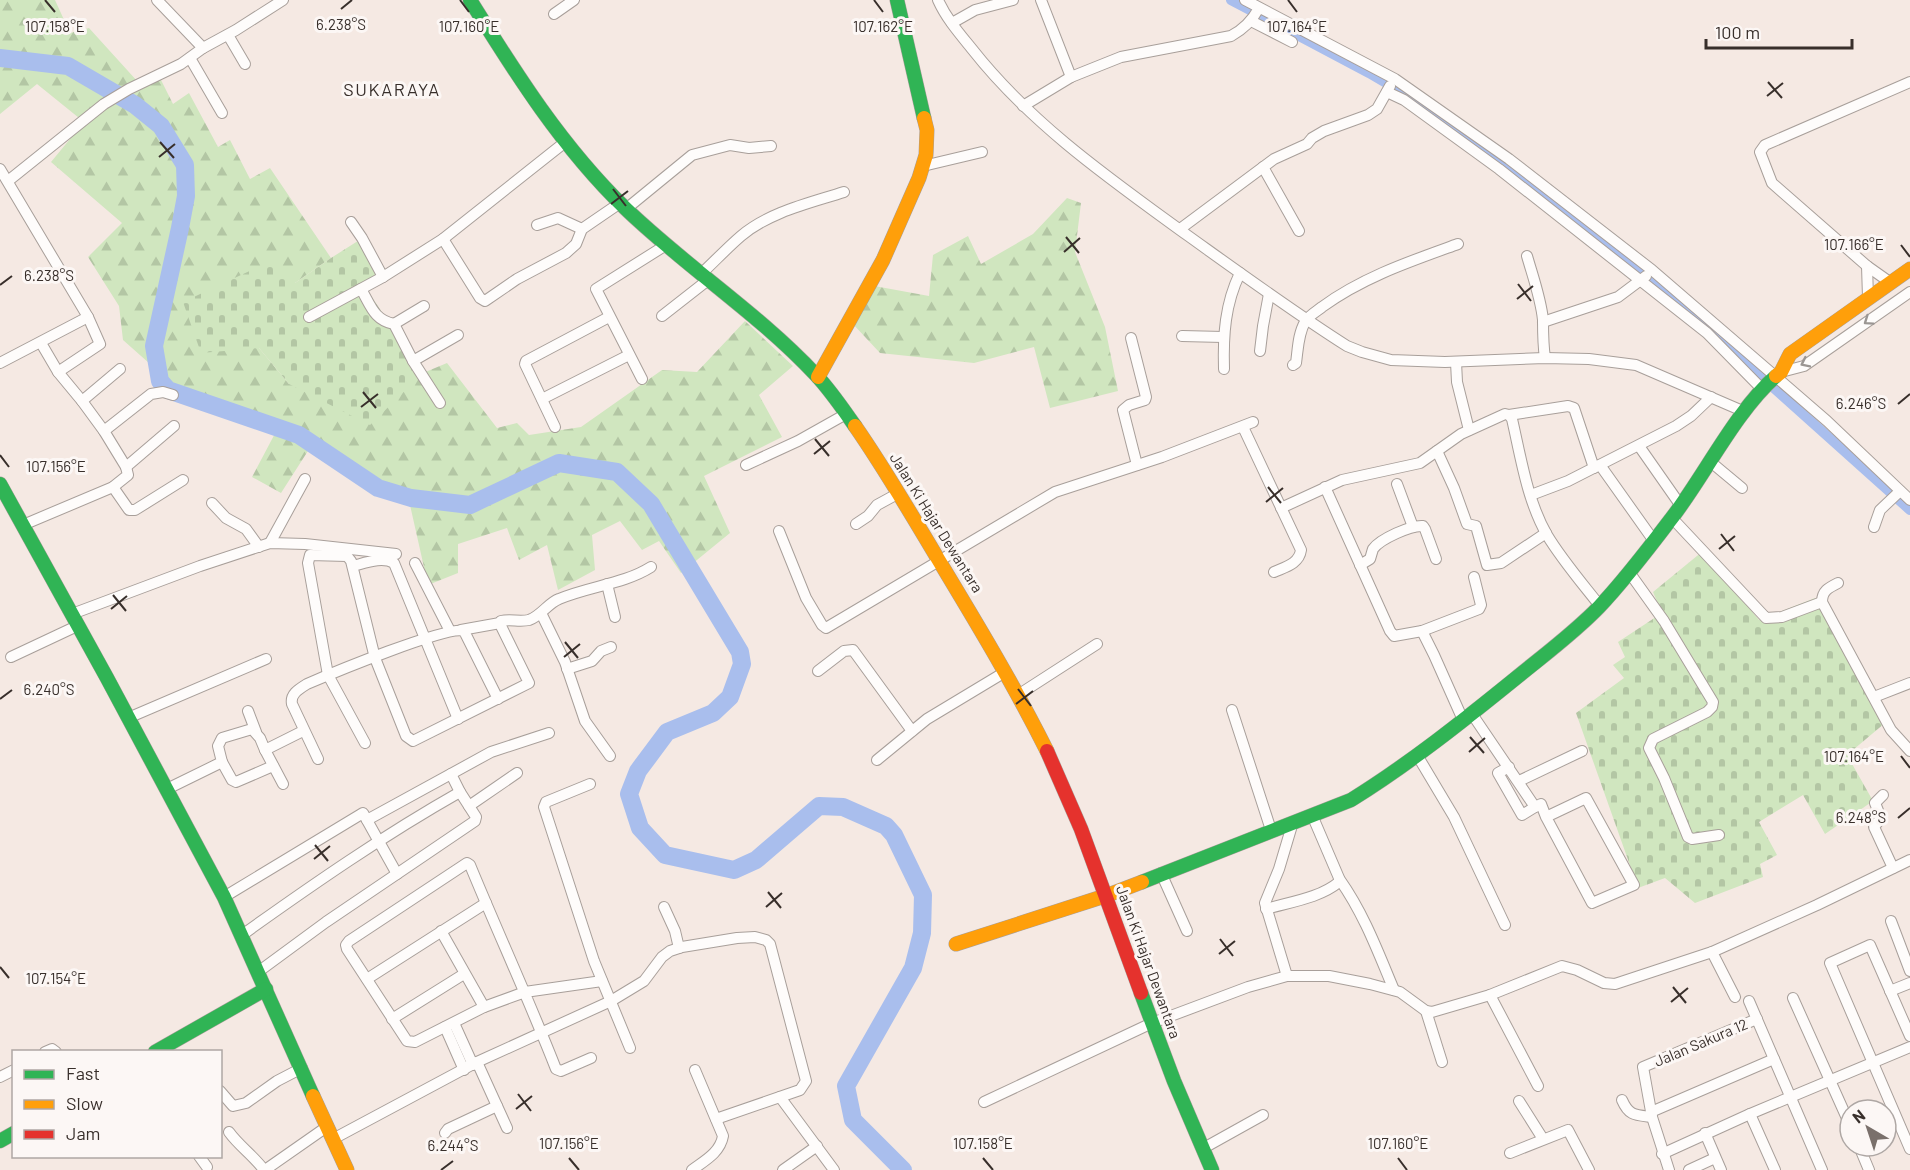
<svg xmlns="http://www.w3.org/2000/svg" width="1910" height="1170" viewBox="0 0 1910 1170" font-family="Barlow,sans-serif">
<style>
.forest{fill:url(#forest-firs)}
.cemetery{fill:url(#cemetery-stones)}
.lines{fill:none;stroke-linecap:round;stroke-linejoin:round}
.canal{stroke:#a9beed;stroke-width:10}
.river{stroke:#a9beed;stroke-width:18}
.street-casing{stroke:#a89f9a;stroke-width:12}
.fast-casing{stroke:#a89f9a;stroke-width:15}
.slow-casing{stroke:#a89f9a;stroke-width:15}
.jam-casing{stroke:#a89f9a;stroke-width:15}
.street{stroke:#fefcfb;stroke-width:10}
.fast{stroke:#30b455;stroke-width:14}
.slow{stroke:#ff9f0a;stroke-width:14}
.jam{stroke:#e5322d;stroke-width:14}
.oneway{stroke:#9b9693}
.ticks{fill:none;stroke:#382f2b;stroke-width:2}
.labels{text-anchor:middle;stroke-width:6;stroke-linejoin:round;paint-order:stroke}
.street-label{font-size:15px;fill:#382f2b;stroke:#fcf7f5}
.quarter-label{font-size:18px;letter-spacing:1.5px;fill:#382f2b;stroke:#fcf7f5}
.ticks-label{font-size:15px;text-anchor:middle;fill:#382f2b;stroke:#fcf7f5;stroke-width:6;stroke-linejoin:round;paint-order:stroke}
</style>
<defs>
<pattern id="forest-firs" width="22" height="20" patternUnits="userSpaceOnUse" patternTransform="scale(1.5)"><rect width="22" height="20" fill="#d0e6bf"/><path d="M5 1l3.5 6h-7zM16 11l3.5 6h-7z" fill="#b3c6a4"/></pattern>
<pattern id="cemetery-stones" width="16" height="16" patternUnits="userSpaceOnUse" patternTransform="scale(1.5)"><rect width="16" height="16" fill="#d0e6bf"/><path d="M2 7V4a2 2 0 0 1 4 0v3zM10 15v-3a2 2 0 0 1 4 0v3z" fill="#b3c6a4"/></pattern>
</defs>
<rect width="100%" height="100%" fill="#f5e9e3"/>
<g class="forest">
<polygon points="0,0 55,0 70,33 89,28 138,82 158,74 173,104 189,93 218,147 230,140 250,179 270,168 331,258 295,283 259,348 289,384 423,373 447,363 497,428 517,423 529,435 581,427 662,370 697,372 745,321 793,366 759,395 782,437 704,476 730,533 681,573 659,541 642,550 620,521 592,535 595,570 558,590 547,545 519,560 507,528 458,544 458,573 428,585 410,505 340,465 315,440 281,493 252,477 280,424 230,409 194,403 123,340 119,306 88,257 122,223 51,162 84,122 37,84 0,114"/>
<polygon points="1067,198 1081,203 1075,252 1105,327 1118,391 1050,408 1034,347 974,363 880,353 852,323 869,285 929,296 933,255 968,236 981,264 1033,234"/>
</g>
<g class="cemetery">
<polygon points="361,239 381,273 363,284 423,373 370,425 289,384 259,348 201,353 183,302 275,259 295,283 331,258"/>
<polygon points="1703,551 1759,620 1815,598 1885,723 1847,755 1873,801 1825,834 1803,795 1759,822 1777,855 1760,864 1763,877 1695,903 1665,878 1638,888 1576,713 1624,678 1613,665 1625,657 1618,642 1662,613 1653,592"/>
</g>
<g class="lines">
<polyline class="canal" points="1231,0 1369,73 1415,100 1489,153 1623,254 1697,316 1748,365 1910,510"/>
<polyline class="river" points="0,58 68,66 135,105 161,126 185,165 186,196 180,228 154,346 160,381 168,390 299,435 378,488 411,498 470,505 559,463 617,472 651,504 740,652 742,664 730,697 713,713 667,732 638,771 629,794 640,828 665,855 734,870 756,860 819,806 843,807 886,826 894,835 923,895 922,933 913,968 846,1086 853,1120 903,1170"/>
<defs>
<g id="street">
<polyline points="157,0 203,48 236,30 283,0"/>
<path d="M 938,0 C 946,18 959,33 972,49 C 1031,124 1110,179 1187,235 C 1240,273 1292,311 1347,346 L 1362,352 L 1391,360 L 1445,362 L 1545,358 L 1589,359 L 1636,365 L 1745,412"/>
<polyline points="1041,0 1071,77"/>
<polyline points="1245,0 1395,79 1509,159 1652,270 1827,421 1910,500"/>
<polyline points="554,14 574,0"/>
<polyline points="1251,21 1292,42"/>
<polyline points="952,23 975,10 1013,0"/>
<polyline points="228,35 245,64"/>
<polyline points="190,58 222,113"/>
<polyline points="1387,92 1404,100 1499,169 1707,333 1762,389"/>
<path d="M 1023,106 L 1071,77 L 1121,57 L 1231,36 C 1244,29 1252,21 1259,8"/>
<polyline points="923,166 982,152"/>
<polyline points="1263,167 1299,231"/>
<polyline points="0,169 88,317 0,363"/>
<polyline points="8,181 104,104 129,89 181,64 203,48"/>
<polyline points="626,209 692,155 730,145 749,148 771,146"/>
<polyline points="351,222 362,238 383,277"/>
<polyline points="537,225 558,218 582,229"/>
<polyline points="1180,229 1274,159 1307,144 1312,138 1324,131 1368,115 1377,109 1390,86"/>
<polyline points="443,239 480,298 485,301 517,279 566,253 576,244 582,229 620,203"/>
<path d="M 1527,256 C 1533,277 1541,299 1543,320 C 1543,333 1543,345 1545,358"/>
<polyline points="1867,266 1868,297"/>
<path d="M 701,274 C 714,262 727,248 741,236 C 769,212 810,203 844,192"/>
<polyline points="1891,283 1867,266 1772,183 1760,152 1765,145 1910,82"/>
<path d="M 361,289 C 371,306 374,320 394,324 L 413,361 L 458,335"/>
<polyline points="662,316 708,280"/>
<polyline points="309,317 383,277 443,239 564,143"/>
<polyline points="1543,322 1618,297 1646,276"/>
<polyline points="394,324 424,306"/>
<polyline points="1182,336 1223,337"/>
<polyline points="1131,338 1146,397 1145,400 1129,405 1123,410 1137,465"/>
<polyline points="1260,351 1263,326 1269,294"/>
<polyline points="413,361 440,403"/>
<polyline points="1456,362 1457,382 1469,430"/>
<path d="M 1293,365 L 1296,363 C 1298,349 1298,334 1305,322 C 1308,316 1317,311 1322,307 C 1363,277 1411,261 1458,244"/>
<path d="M 1224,369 C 1223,335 1225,304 1240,273"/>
<polyline points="58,372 100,344 88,317"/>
<polyline points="1781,372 1804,366 1910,292"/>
<polyline points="642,379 596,289 666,245"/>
<polyline points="542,399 629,355"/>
<polyline points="82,401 120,369"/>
<polyline points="1509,415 1568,406 1574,408 1594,468"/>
<polyline points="555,427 525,364 526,361 609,317"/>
<path d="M 1243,427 L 1301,550 C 1299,564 1285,567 1274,572"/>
<polyline points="104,431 151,394 163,392 173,395"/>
<polyline points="1639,446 1681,506"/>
<polyline points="1437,451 1454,488 1467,524 1476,526 1487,565 1501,563 1546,533"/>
<polyline points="1712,463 1742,488"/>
<polyline points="746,465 798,441 846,414"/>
<polyline points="1600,465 1654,541"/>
<polyline points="126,467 174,426"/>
<polyline points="1397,484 1413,527"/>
<polyline points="113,487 129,510 135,510 183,480"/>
<polyline points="1325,487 1390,631 1394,636 1422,631 1479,609 1481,605 1474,577"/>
<polyline points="1531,495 1568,481 1676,426 1691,416 1711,397"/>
<polyline points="212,503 226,518 246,529 259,547"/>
<path d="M 1281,508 L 1342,480 L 1420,463 L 1461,434 L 1505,414 L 1509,415 L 1512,419 C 1521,458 1527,500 1547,535 C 1562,560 1582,583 1600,606"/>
<polyline points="1672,518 1766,618 1782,617 1822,602"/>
<polyline points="856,524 868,516 877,505 899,493"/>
<polyline points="23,525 113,487 128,475 126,467 104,431 82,401 58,372 41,343"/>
<polyline points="1874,527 1880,510 1900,491"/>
<polyline points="779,531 806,598 822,625 826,628 1055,492 1162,457 1253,422"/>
<polyline points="270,543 305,479"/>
<polyline points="415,563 450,631"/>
<path d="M 1360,565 L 1370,559 C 1371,556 1372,552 1373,549 C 1380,539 1411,525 1423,526 L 1425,529 L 1436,559"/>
<path d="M 353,566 C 365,563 382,556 394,563 L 458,719"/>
<polyline points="1629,572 1664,621 1713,702 1712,707 1707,712 1653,739 1649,748 1664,778 1688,837 1692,839 1719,835"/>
<path d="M 1838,583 C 1828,588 1822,591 1822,602 L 1891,730 L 1910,751"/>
<polyline points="607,584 615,617"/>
<polyline points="541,613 565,662 585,721 610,756"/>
<polyline points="72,614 200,566 270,543 305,544 396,554"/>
<polyline points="461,630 500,623"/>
<polyline points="1422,631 1434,655 1463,720"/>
<polyline points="11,657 77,626"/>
<polyline points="567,669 592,661 601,651 611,647"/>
<polyline points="818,671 844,651 853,650 912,731"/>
<polyline points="1018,695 1097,644"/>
<polyline points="1874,697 1910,683"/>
<polyline points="1232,710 1271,830"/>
<polyline points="248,711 256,732"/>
<polyline points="1472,714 1535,807 1541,804 1546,817 1592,903 1634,885 1586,798 1546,817"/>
<polyline points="128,718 266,659"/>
<path d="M 365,743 L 328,675 L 308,563 L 310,555 L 347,556 L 351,561 L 375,658 L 406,736 L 413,741 L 529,683 L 501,626 L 501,621 C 510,619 520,622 529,620 C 541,616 548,603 559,599 C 590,586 624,584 651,567"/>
<polyline points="265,750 283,784"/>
<polyline points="1417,755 1454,817 1505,925"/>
<path d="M 318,759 L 292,704 C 290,694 299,689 307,684 C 330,674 448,625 464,631 L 498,699"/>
<polyline points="877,760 927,719 1005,672"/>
<polyline points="222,762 232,780 236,782 273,766"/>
<polyline points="1509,767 1498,773 1522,815 1535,807"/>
<polyline points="1519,781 1582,751"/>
<polyline points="590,784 546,802 544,807 594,961 630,1048"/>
<polyline points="167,789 222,762 218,746 222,738 252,729 260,738 265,750 303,731"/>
<polyline points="1883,795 1875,803 1881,818 1874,827 1893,868"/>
<polyline points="469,806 517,773"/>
<polyline points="367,820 491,752 549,733"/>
<polyline points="1161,873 1187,931"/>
<path d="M 1340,880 C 1364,914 1378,952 1394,990"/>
<polyline points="224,897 363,813 397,874"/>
<polyline points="664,907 675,931 679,948"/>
<path d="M 1266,909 C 1290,902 1320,898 1339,882 L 1339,878 L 1312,815"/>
<polyline points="1891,921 1910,971"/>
<polyline points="441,931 484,1007"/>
<path d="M 242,935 C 312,885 384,835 460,792"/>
<polyline points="1712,952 1735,997"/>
<polyline points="258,972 326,922 475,821 476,817 460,792 451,774"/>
<polyline points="1287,976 1265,903 1279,869 1293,822"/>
<polyline points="367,979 486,903"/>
<polyline points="1890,991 1910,983"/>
<polyline points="1490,995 1538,1086"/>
<polyline points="1793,998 1850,1125"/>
<polyline points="1749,1001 1822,1170"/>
<polyline points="1426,1011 1442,1062"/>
<polyline points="392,1019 464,974"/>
<polyline points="454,1023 473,1065"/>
<polyline points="445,1027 464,1070"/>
<polyline points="1910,1036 1870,945 1830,963 1910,1149"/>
<polyline points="45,1052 52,1049 56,1052"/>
<path d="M 591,1058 L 561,1071 L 556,1069 C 529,1000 498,933 470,865 L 467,863 L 349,941 L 346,945 L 347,949 L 407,1041 L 415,1042 L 484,1007 L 525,992 L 602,981"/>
<polyline points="477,1062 507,1128"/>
<polyline points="0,1077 14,1070"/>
<polyline points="220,1091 233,1106 246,1103 277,1081 302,1068"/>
<polyline points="780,1097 834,1170"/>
<path d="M 1622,1100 C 1629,1116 1635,1115 1652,1117"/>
<polyline points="1519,1101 1543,1139"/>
<polyline points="984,1102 1152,1023 1248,987 1287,976 1329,976 1370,984 1400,992 1426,1011 1432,1012 1490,995 1562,966 1577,970 1604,983 1615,984 1712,952 1817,905 1910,860"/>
<polyline points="1651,1112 1774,1059"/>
<polyline points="1750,1114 1775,1170"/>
<path d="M 229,1132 C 239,1146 253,1155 264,1170"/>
<polyline points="445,1133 448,1129 497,1106"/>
<polyline points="1705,1133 1721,1170"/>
<polyline points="333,1139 477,1062 611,1001 644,981 662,957 670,951 682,947 737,938 755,937 766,940 770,944 806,1081 800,1090 716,1119"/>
<polyline points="1859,1146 1869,1170"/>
<polyline points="1202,1149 1263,1115"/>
<polyline points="1510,1153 1568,1130 1589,1170"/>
<polyline points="1662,1154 1750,1114 1910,1047"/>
<polyline points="199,1156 207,1167"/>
<polyline points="265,1170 328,1126"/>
<path d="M 692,1170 C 704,1161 720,1153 723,1136 L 695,1070"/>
<polyline points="783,1170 817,1146"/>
<polyline points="1669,1170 1652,1117 1643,1067 1757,1019"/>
<polyline points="1689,1170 1715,1158"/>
</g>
<g id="fast">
<path d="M 470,0 C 516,74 562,147 625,208 C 686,267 758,313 816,375 C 831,391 843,409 855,426"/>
<polyline points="897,0 924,118"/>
<polyline points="0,484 107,678 224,897 313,1096"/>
<path d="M 1142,882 L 1351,800 C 1409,764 1463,721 1516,678 C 1544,655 1574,633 1599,607 C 1624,581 1649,548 1671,519 C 1705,475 1735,412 1776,376"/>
<polyline points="1141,993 1174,1081 1212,1170"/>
<polyline points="155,1052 266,989"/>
<polyline points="0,1141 14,1133"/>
</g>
<g id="slow">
<polyline points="1776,376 1781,372 1790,354 1910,269"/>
<polyline points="818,377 883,260 919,178 926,155 927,130 924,118"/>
<path d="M 855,426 C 885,469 911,514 938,559 C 976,622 1014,685 1047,751"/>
<polyline points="956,944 1108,895 1142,882"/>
<polyline points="313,1096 347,1170"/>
</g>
<polyline id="jam" points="1047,751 1081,829 1141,993"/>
</defs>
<use href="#street" class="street-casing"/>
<use href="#fast" class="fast-casing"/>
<use href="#slow" class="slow-casing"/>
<use href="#jam" class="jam-casing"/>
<use href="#street" class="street"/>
<use href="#fast" class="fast"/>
<use href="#slow" class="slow"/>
<use href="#jam" class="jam"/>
</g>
<defs><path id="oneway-chevron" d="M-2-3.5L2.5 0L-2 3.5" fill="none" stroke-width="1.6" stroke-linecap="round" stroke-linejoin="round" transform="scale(1.5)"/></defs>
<g class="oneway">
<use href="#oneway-chevron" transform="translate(1868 321) rotate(145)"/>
<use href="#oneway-chevron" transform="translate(1805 363) rotate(154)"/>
</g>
<path class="ticks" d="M 45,0 L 55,12M 460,0 L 469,12M 874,0 L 883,12M 1288,0 L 1297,12M 341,9 L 352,0M 1768,82 L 1782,98M 1767,96 L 1783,83M 160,142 L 174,158M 159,157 L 175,144M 613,189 L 626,206M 611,204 L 628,191M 1066,237 L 1079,253M 1901,245 L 1910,257M 1064,252 L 1080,238M 1518,284 L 1531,301M 0,285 L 12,276M 1517,299 L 1533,286M 363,392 L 376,408M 1898,404 L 1910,394M 361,407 L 378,394M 815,439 L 829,456M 814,454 L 830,441M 0,455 L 9,467M 1268,487 L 1281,503M 1266,502 L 1283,488M 1721,534 L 1734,551M 1719,549 L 1735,536M 113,595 L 126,611M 111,609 L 127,596M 565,642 L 578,658M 564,657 L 580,644M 1018,689 L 1031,706M 0,699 L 12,690M 1016,704 L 1033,691M 1470,737 L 1484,753M 1469,752 L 1485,738M 1901,756 L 1910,768M 1898,818 L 1910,808M 315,845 L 328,861M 314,859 L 330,846M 768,892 L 781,908M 766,907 L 782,893M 1220,939 L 1233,956M 1219,954 L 1235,941M 0,967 L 9,978M 1673,987 L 1686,1003M 1671,1002 L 1688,988M 518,1094 L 531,1111M 516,1109 L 532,1096M 569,1158 L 579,1170M 983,1158 L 993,1170M 1398,1158 L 1407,1170M 441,1170 L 453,1161"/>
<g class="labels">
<g class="street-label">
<text transform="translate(936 523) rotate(58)" y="5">Jalan Ki Hajar Dewantara</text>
<text transform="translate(1148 962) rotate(70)" y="5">Jalan Ki Hajar Dewantara</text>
<text transform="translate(1701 1043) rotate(-23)" y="5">Jalan Sakura 12</text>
</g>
<g class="quarter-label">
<text x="392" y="96">SUKARAYA</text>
</g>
</g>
<g class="ticks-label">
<text x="341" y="30">6.238°S</text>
<text x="55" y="32">107.158°E</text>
<text x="469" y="32">107.160°E</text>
<text x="883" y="32">107.162°E</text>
<text x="1297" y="32">107.164°E</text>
<text x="1854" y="250">107.166°E</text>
<text x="49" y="281">6.238°S</text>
<text x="1861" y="409">6.246°S</text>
<text x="56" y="472">107.156°E</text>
<text x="49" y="695">6.240°S</text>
<text x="1854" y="762">107.164°E</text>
<text x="1861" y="823">6.248°S</text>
<text x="56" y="984">107.154°E</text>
<text x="569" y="1149">107.156°E</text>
<text x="983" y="1149">107.158°E</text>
<text x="1398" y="1149">107.160°E</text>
<text x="453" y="1151">6.244°S</text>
</g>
<rect x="12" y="1050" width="210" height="108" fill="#fcf7f5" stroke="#aea7a4" stroke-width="1.5"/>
<rect x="24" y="1070" width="30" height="9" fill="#30b455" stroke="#aea7a4" stroke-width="1.5"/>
<text x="66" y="1080" font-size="18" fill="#382f2b">Fast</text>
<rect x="24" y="1100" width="30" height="9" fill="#ff9f0a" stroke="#aea7a4" stroke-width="1.5"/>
<text x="66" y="1110" font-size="18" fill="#382f2b">Slow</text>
<rect x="24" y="1130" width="30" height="9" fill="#e5322d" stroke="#aea7a4" stroke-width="1.5"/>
<text x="66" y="1140" font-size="18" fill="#382f2b">Jam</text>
<g transform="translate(1868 1128) rotate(321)"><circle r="28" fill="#fcf7f5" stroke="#aea7a4" stroke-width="1.5"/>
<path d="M0-4.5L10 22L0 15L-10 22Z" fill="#7a706b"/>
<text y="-9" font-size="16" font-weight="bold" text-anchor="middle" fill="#382f2b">N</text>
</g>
<path d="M1706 39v9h146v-9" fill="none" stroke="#382f2b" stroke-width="3"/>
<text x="1715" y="39" font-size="18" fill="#382f2b" stroke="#fcf7f5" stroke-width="4.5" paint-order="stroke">100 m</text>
</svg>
